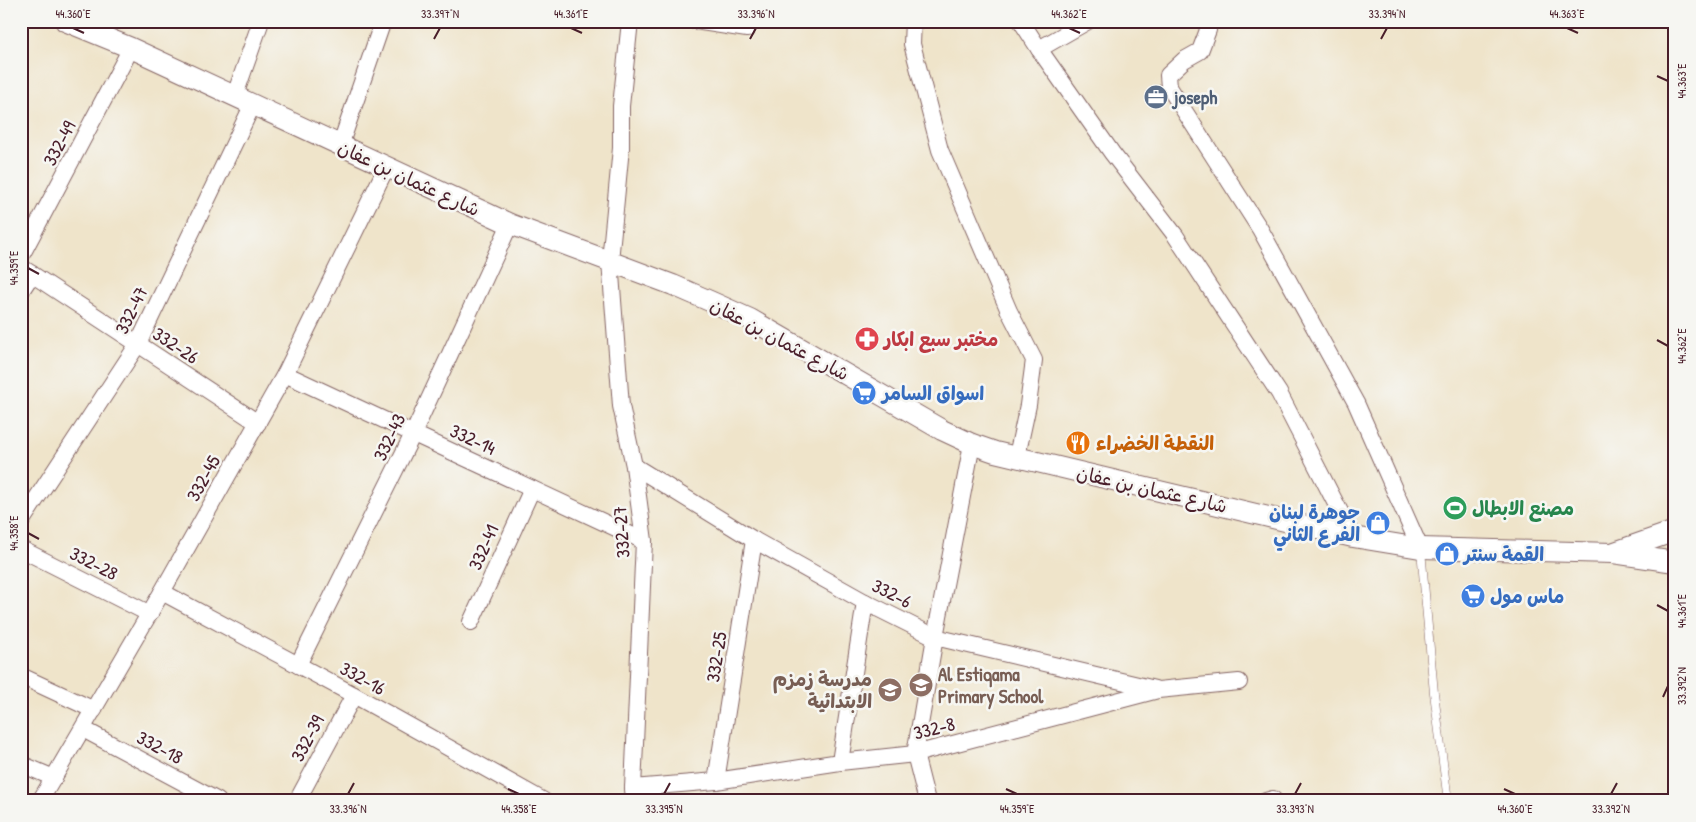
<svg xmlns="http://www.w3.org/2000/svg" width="1696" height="822" viewBox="0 0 1696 822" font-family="'Patrick Hand','Playpen Sans Arabic',sans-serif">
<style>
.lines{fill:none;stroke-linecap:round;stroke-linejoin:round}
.service-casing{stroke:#846463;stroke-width:9}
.minor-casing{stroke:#846463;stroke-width:18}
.tertiary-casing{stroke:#846463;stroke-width:22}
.service{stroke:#fff;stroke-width:8}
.minor{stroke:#fff;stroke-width:16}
.tertiary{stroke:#fff;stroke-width:20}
.ticks{fill:none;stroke:#4a1f2b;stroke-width:2}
.labels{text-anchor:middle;stroke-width:5;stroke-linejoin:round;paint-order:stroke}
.service-label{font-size:19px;font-weight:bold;fill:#4e5e75;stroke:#f6f6f2;text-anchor:start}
.street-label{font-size:19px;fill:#4a1f2b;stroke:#f6f6f2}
.health-label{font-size:19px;font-weight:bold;fill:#be3a42;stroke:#f6f6f2;text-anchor:start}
.shop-label{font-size:19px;font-weight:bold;fill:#366cbe;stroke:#f6f6f2;text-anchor:start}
.food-label{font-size:19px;font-weight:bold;fill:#c56008;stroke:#f6f6f2;text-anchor:start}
.leisure-label{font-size:19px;font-weight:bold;fill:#27864d;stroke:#f6f6f2;text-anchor:start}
.education-label{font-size:19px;font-weight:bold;fill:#785e54;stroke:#f6f6f2;text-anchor:start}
.neatline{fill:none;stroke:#4a1f2b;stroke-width:2}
.ticks-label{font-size:12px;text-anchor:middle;fill:#4a1f2b}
</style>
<rect width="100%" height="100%" fill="#f6f6f2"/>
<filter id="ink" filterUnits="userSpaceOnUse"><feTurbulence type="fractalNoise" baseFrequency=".02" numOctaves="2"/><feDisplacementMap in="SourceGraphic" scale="10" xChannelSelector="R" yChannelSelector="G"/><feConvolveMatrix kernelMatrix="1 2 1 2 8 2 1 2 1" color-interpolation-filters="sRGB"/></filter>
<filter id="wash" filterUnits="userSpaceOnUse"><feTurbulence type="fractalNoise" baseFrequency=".0096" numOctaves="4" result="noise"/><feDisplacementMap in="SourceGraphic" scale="20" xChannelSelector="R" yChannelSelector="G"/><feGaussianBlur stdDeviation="1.12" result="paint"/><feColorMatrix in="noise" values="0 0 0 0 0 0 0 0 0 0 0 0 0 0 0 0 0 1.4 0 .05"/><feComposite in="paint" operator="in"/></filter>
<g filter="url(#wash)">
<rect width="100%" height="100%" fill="#efe4ca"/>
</g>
<g filter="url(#ink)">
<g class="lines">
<defs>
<polyline id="service" points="1421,550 1434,693 1448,801"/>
<g id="minor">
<polyline points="630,21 621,106 621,148 610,261 621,406 634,466 644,541 633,788 634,801"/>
<polyline points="695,21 747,29"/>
<polyline points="913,21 912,44 940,150 1009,311 1034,360 1028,405 1017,456"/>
<polyline points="1021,21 1039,49 1112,153 1175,235 1279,393 1353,537"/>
<polyline points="1206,21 1208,30 1200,51 1184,60 1168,75 1169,87 1260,229 1356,403 1420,548"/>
<polyline points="1039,49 1088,21"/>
<polyline points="235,95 261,21"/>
<polyline points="340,146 383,21"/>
<polyline points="21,256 131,48"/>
<polyline points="21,267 258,423"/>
<polyline points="21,291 32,274"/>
<polyline points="285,374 644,541"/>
<polyline points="634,466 754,540 865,602 935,637 1155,689"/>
<polyline points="21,522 138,344 253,104"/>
<polyline points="21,549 150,614"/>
<polyline points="162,592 354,695 544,801"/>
<polyline points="471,622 532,489"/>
<polyline points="298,665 413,434 510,224"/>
<polyline points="21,676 94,710"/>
<polyline points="83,729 218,801"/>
<polyline points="840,762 865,602"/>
<polyline points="21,764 54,778"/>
<polyline points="716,781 754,540"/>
<polyline points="633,788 716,781 840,762 915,754 1158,690 1239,682"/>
<polyline points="40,801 162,592 285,374 386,168"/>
<polyline points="297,801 354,695"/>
<polyline points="927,801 915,754 935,637 972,444"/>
<polyline points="1266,801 1273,799"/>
</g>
<g id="tertiary">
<polyline points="65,21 131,48 510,224 673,285 712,302 750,319 942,430 972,444 995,452 1353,537 1420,548 1613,553 1675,562"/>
<polyline points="1615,552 1675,531"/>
</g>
</defs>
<use href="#service" class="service-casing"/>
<use href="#minor" class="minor-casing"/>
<use href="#tertiary" class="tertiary-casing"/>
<use href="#service" class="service"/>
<use href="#minor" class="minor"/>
<use href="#tertiary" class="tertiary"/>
</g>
</g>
<path class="ticks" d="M 73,28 L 84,33M 571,28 L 582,33M 1069,28 L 1080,33M 1567,28 L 1578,33M 434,39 L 440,28M 750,39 L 756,28M 1381,39 L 1387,28M 1657,76 L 1668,81M 28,268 L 39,274M 1657,340 L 1668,346M 28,533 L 39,539M 1657,605 L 1668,611M 1663,697 L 1668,686M 508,789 L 519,794M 1006,789 L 1017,794M 1504,789 L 1515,794M 348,794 L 354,783M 664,794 L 670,783M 1295,794 L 1301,783M 1611,794 L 1617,783"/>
<defs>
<symbol id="office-disc" viewBox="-11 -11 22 22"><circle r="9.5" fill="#5c6f8a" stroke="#f6f6f2"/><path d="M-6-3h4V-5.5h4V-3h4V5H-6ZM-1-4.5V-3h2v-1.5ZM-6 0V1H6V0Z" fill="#fff"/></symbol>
<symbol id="pharmacy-disc" viewBox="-11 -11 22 22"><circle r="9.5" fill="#e0444e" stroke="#f6f6f2"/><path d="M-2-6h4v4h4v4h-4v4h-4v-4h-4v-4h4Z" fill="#fff"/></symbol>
<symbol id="supermarket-disc" viewBox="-11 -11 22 22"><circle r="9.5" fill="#3f7fe0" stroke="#f6f6f2"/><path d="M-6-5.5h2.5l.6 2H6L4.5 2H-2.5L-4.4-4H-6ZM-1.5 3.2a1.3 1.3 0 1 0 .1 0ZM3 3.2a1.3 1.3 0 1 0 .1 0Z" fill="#fff"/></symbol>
<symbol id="restaurant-disc" viewBox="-11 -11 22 22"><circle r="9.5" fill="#e8710a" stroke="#f6f6f2"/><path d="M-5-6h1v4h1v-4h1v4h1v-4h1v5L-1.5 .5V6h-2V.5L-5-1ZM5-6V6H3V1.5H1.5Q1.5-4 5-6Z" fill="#fff"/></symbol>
<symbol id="stadium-disc" viewBox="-11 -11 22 22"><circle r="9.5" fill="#2e9e5b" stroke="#f6f6f2"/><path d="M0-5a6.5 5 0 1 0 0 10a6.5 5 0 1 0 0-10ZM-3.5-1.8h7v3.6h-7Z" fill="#fff"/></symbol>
<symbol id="shop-disc" viewBox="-11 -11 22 22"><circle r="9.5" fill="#3f7fe0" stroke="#f6f6f2"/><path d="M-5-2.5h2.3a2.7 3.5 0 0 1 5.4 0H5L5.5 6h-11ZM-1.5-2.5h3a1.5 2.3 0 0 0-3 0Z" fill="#fff"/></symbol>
<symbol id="school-disc" viewBox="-11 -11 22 22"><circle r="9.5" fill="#8d6e63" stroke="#f6f6f2"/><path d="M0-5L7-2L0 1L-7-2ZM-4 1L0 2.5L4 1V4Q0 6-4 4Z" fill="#fff"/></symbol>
</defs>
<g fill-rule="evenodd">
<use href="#office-disc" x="1142" y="83" width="28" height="28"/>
<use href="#pharmacy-disc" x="853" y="325" width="28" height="28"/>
<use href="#supermarket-disc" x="850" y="379" width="28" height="28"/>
<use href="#restaurant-disc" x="1064" y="429" width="28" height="28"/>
<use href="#stadium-disc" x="1441" y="494" width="28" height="28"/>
<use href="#shop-disc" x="1364" y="509" width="28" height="28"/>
<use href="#shop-disc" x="1433" y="540" width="28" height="28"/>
<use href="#supermarket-disc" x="1459" y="582" width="28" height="28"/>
<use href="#school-disc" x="907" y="671" width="28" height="28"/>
<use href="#school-disc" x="876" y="676" width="28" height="28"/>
</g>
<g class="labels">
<g class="service-label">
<text x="1174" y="104">joseph</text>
</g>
<g class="street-label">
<text transform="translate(59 143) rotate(-62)" y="7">332-49</text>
<text transform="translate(409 178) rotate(25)" y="7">شارع عثمان بن عفان</text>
<text transform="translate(131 310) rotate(-64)" y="7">332-47</text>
<text transform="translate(780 339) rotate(28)" y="7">شارع عثمان بن عفان</text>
<text transform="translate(176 345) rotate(33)" y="7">332-26</text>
<text transform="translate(389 437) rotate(-64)" y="7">332-43</text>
<text transform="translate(473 439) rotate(25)" y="7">332-14</text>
<text transform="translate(203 478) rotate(-61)" y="7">332-45</text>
<text transform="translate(1152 489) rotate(13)" y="7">شارع عثمان بن عفان</text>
<text transform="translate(621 532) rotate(-94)" y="7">332-27</text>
<text transform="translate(483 547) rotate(-66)" y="7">332-41</text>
<text transform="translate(94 563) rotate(27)" y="7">332-28</text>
<text transform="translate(892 593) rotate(27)" y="7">332-6</text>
<text transform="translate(716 657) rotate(-81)" y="7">332-25</text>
<text transform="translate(363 678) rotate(29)" y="7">332-16</text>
<text transform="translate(934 728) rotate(-14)" y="7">332-8</text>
<text transform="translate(307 738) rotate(-62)" y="7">332-39</text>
<text transform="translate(160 747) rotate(28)" y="7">332-18</text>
</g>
<g class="health-label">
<text x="884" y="346">مختبر سبع ابكار</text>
</g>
<g class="shop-label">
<text x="882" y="400">اسواق السامر</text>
<text x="1360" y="519" text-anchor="end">جوهرة لبنان<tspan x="1360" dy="22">الفرع الثاني</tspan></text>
<text x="1464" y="561">القمة سنتر</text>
<text x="1490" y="603">ماس مول</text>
</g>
<g class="food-label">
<text x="1096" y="450">النقطة الخضراء</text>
</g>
<g class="leisure-label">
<text x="1472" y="515">مصنع الابطال</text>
</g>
<g class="education-label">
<text x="938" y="681">Al Estiqama<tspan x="938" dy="22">Primary School</tspan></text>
<text x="872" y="686" text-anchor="end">مدرسة زمزم<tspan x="872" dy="22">الابتدائية</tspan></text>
</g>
</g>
<rect width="1696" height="822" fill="none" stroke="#f6f6f2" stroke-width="55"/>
<rect x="28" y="28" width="1640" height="766" class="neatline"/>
<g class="ticks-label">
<text x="73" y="18">44.360°E</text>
<text x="440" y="18">33.397°N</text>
<text x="571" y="18">44.361°E</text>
<text x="756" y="18">33.396°N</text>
<text x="1069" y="18">44.362°E</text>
<text x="1387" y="18">33.394°N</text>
<text x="1567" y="18">44.363°E</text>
<text transform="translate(1682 81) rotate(-90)" y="4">44.363°E</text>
<text transform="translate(14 268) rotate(-90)" y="4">44.359°E</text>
<text transform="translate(1682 346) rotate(-90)" y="4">44.362°E</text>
<text transform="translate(14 533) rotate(-90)" y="4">44.358°E</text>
<text transform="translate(1682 611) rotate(-90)" y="4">44.361°E</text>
<text transform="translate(1682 686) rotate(-90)" y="4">33.392°N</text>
<text x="348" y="813">33.396°N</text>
<text x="519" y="813">44.358°E</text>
<text x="664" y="813">33.395°N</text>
<text x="1017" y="813">44.359°E</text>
<text x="1295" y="813">33.393°N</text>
<text x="1515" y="813">44.360°E</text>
<text x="1611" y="813">33.392°N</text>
</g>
</svg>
